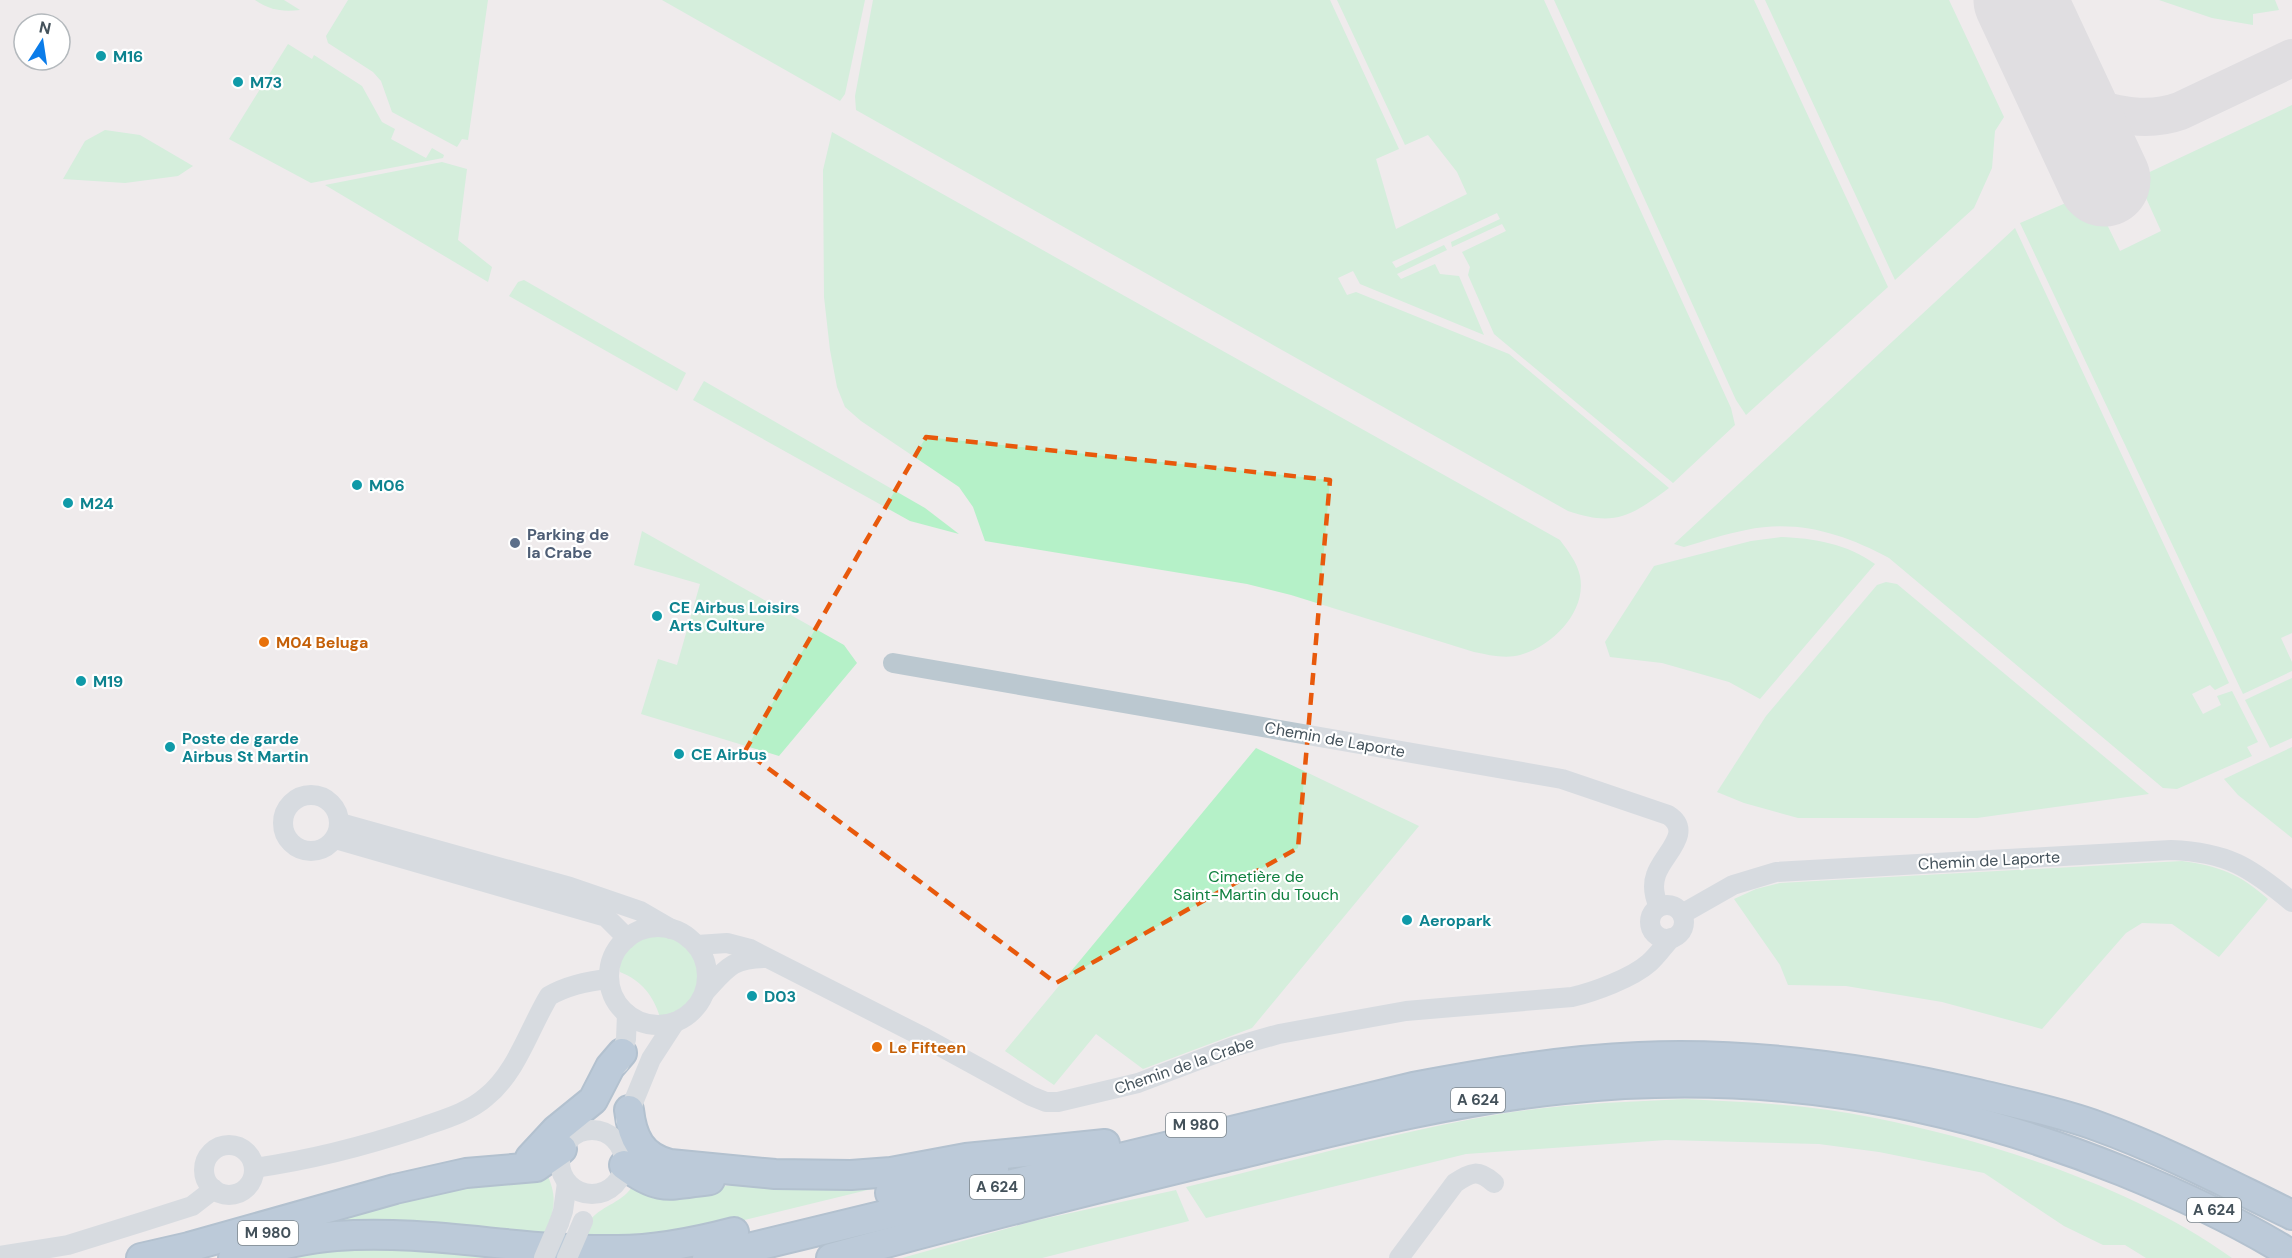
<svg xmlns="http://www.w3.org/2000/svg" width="2292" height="1258" viewBox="0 0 2292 1258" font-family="'DM Sans',sans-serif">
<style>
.green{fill:#b5f1c8}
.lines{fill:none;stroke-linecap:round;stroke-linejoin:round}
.taxiway{stroke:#ceced2;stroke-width:38}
.runway{stroke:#ceced2;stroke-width:93}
.highway-casing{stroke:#6a8eab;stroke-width:32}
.minor{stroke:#bbc8d0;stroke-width:20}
.highway{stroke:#7fa3c0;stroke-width:28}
.minor-bridge{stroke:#bbc8d0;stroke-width:20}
.marked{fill:none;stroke:#e8590c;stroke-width:4.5;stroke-dasharray:12 8;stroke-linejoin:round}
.culture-dot{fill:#0f9aa8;stroke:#fff;stroke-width:2}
.service-dot{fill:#5c6f8a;stroke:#fff;stroke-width:2}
.food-dot{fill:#e8710a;stroke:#fff;stroke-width:2}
.labels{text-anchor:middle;stroke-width:4.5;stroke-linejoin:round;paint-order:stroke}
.shield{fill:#fff;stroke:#7b858c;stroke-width:1.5}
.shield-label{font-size:15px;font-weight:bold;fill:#43515a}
.culture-label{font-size:16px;font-weight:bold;fill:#0d838f;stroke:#fff;text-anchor:start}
.service-label{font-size:16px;font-weight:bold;fill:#4e5e75;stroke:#fff;text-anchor:start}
.food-label{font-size:16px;font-weight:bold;fill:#c56008;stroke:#fff;text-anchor:start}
.street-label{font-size:16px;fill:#43515a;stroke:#fff}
.park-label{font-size:16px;fill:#0f803f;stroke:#fff}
</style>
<rect width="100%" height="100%" fill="#efebec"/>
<g class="green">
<path d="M 255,0 L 284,0 L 300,10 C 281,12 270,10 255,0 Z"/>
<polygon points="348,0 488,0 468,140 462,139 457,147 392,112 381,81 373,72 328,43 326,36"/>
<polygon points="662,0 865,0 845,94 840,101"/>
<path d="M 873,0 L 1330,0 L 1399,149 L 1376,159 L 1396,229 L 1467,194 L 1457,172 L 1428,135 L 1405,145 L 1337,0 L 1544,0 L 1731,408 L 1735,425 L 1673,483 L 1494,334 L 1468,275 L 1470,267 L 1462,252 L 1506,231 L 1502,224 L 1452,247 L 1451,242 L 1500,219 L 1497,213 L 1392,262 L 1396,268 L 1444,245 L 1447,250 L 1397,274 L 1401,279 L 1435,264 L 1440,274 L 1459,276 L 1484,335 L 1360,284 L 1353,271 L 1338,278 L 1347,295 L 1356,292 L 1509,354 L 1669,488 C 1631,516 1615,527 1568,511 L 856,110 L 855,96 Z"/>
<polygon points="1554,0 1754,0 1888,287 1746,415 1736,400"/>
<polygon points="1765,0 1949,0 2004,117 1995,131 1992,168 1974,208 1895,280"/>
<polygon points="2159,0 2275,0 2279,10 2253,14 2253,25 2212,18"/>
<polygon points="288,44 312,59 314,55 362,86 382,122 395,129 391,139 426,158 432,148 444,155 443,158 311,183 229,139"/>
<polygon points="2292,105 2292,633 2281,638 2292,662 2292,671 2243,694 2020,223 2091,192 2120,251 2161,231 2137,178"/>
<polygon points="105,130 140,135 193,166 178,176 125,183 63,179 85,141"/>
<path d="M 832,132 L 1560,540 C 1568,551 1577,562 1580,576 C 1587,612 1552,646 1520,655 C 1505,659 1489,655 1474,652 L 1291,595 L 1247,584 L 985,541 L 973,507 L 959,487 L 861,421 L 845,407 L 837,387 L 830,350 L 824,297 L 823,170 Z"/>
<polygon points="442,162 467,169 458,240 492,267 488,282 325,185"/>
<path d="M 2015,228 L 2229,683 L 2215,690 L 2210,685 L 2192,694 L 2203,714 L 2221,705 L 2217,696 L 2232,691 L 2258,742 L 2247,747 L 2252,756 L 2177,789 L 2163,788 L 1889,558 C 1844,534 1798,519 1746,530 C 1725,534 1704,541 1684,547 L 1674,544 Z"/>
<polygon points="524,280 686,373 677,391 509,296 518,282"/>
<polygon points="704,381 925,508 959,534 910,521 693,400"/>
<polygon points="642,531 844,645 857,663 779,756 641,714 658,659 677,665 700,584 634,565"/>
<path d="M 1781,537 C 1813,538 1848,544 1875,564 L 1760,699 L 1729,682 L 1662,663 L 1610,657 L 1605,642 L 1654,566 L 1751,541 Z"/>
<polygon points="1886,582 1897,584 2149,794 1977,818 1798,818 1744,803 1717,792 1766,716 1877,585"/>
<polygon points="2292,678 2292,738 2270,748 2245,700"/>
<polygon points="2292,747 2292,838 2238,795 2224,779"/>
<polygon points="1256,748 1419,826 1252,1028 1143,1069 1096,1034 1054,1085 1005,1051"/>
<path d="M 2182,861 C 2219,866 2240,874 2268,899 L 2219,957 L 2172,924 L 2142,923 L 2126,933 L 2042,1029 L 1942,1002 L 1846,986 L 1788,985 L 1780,965 L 1734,899 L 1756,889 L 1780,883 Z"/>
<path d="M 654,935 C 688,935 716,968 692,998 C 684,1009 672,1013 660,1017 C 653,995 642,981 620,972 C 618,952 637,940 654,935 Z"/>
<path d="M 1685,1099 C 1749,1102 1813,1105 1875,1118 C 1994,1142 2133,1187 2232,1258 L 2146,1258 L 2125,1245 L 2103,1245 L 2064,1226 L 1984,1173 L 1879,1152 L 1819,1144 L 1666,1140 L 1466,1154 L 1206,1218 L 1186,1187 C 1290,1162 1394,1132 1500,1114 C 1561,1104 1624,1102 1685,1099 Z"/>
<path d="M 546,1172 C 559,1199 554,1213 542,1239 L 316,1228 L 349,1213 L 405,1198 Z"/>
<path d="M 752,1182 L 888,1185 L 687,1234 L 644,1240 L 643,1233 L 580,1241 C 583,1234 586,1225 591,1219 C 603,1205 624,1202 633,1185 L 666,1195 Z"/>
<polygon points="1176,1190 1189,1221 1042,1258 902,1258 1034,1221"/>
<polygon points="347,1241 533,1258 252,1258"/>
</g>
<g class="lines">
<path class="taxiway" d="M 2068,101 C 2106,111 2141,125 2180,111 L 2292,58"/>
<polyline class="runway" points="2020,0 2104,180"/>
<defs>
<g id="highway">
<path d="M 629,1110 C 632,1137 641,1157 670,1164 L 775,1174 L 851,1175 L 891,1172 L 966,1158 L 1105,1144"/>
<polyline points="530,1158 556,1130 593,1100 610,1067 622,1053"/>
<path d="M 624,1165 C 660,1192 669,1185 710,1180"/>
<polyline points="890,1193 994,1169"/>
<polyline points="141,1258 189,1247 395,1189 466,1173 536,1167 562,1149"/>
<path d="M 233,1258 C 267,1248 300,1239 336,1236 C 430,1229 523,1252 618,1250 C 657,1250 696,1242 734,1232"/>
<path d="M 707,1258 L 1413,1087 C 1488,1073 1563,1060 1639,1057 C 1754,1052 1867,1068 1978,1094 C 2018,1104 2059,1112 2097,1126 C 2164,1150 2228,1184 2292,1215"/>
<path d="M 831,1258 C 958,1223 1086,1191 1214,1160 C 1330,1132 1445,1101 1564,1089 C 1759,1068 1941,1098 2122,1171 C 2181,1195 2238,1221 2292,1255"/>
</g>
</defs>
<use href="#highway" class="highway-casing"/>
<g class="minor">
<path d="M 893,663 L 1562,779 L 1668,815 C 1695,832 1662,855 1656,875 C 1652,886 1654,896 1659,907"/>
<circle cx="311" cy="823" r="28"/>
<polyline points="340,823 570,887 640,911 671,929"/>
<polyline points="335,839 606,917 621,932 625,940"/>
<circle cx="1667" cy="922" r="17"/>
<path d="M 1682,914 L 1733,885 L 1776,872 L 2171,850 C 2227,852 2250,867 2292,902"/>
<circle cx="658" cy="976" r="49"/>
<path d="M 697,945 L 727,943 L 750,949 L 925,1038 L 1031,1096 L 1046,1102 L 1058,1102 L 1138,1083 L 1233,1047 L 1279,1034 L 1406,1011 L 1572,997 C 1594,992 1632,978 1649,963 C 1657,956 1663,947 1671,938"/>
<path d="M 705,992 C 727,968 732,958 766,958"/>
<polyline points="619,1064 626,1039 627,1014"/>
<polyline points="626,1120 651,1059 675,1022"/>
<circle cx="592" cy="1162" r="32"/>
<circle cx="229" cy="1170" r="25"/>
<path d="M 254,1168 C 311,1160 365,1146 419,1128 C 441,1120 468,1113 486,1097 C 517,1072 529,1029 549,996 C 568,985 588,981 609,979"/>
<polyline points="559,1223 563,1211 567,1183"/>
<polyline points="0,1256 68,1245 145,1221 192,1206 214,1189"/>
<path d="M 1399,1258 L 1455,1183 C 1472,1172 1478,1169 1494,1183"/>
</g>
<use href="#highway" class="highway"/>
<g class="minor-bridge">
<polyline points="544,1258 559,1223"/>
<polyline points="567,1258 583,1221"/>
</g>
</g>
<path d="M0 0H2292V1258H0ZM 926,437 L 1330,480 L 1298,848 L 1056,983 L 745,751 Z" fill="#efebec" fill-opacity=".55" fill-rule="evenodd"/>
<path class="marked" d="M 926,437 L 1330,480 L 1298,848 L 1056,983 L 745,751 Z"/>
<g class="culture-dot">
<circle cx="101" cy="56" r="6"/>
<circle cx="238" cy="82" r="6"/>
<circle cx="357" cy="485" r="6"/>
<circle cx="68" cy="503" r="6"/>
<circle cx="657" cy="616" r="6"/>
<circle cx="81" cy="681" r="6"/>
<circle cx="170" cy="747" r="6"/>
<circle cx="679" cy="754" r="6"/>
<circle cx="1407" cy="920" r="6"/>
<circle cx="752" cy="996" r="6"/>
</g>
<circle class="service-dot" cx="515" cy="543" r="6"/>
<g class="food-dot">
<circle cx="264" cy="642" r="6"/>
<circle cx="877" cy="1047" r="6"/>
</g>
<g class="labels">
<g class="shield">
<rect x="1451" y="1088" width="54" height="24" rx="4.5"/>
<rect x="1166" y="1113" width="60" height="24" rx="4.5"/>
<rect x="970" y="1175" width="54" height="24" rx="4.5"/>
<rect x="2187" y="1198" width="54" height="24" rx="4.5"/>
<rect x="238" y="1221" width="60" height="24" rx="4.5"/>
</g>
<g class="shield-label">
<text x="1478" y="1105">A 624</text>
<text x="1196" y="1130">M 980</text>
<text x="997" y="1192">A 624</text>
<text x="2214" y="1215">A 624</text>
<text x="268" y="1238">M 980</text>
</g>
<g class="culture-label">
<text x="113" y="62">M16</text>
<text x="250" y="88">M73</text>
<text x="369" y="491">M06</text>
<text x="80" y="509">M24</text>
<text x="669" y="613">CE Airbus Loisirs<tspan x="669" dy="18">Arts Culture</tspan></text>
<text x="93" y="687">M19</text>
<text x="182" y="744">Poste de garde<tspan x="182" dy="18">Airbus St Martin</tspan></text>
<text x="691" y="760">CE Airbus</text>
<text x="1419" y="926">Aeropark</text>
<text x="764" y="1002">D03</text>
</g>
<g class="service-label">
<text x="527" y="540">Parking de<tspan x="527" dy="18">la Crabe</tspan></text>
</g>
<g class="food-label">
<text x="276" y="648">M04 Beluga</text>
<text x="889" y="1053">Le Fifteen</text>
</g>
<g class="street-label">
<text transform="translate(1335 739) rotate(10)" y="6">Chemin de Laporte</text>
<text transform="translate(1989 860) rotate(-3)" y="6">Chemin de Laporte</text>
<text transform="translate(1184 1065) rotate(-19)" y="6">Chemin de la Crabe</text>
</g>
<g class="park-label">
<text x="1256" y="882">Cimetière de<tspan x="1256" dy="18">Saint-Martin du Touch</tspan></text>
</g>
</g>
<g transform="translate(42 42) rotate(12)"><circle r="28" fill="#ffffff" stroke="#b4b9bd" stroke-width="1.5"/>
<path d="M0-4.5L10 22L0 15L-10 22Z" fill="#0b7ce9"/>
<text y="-9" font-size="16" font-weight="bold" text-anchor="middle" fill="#43515a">N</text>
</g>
</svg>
